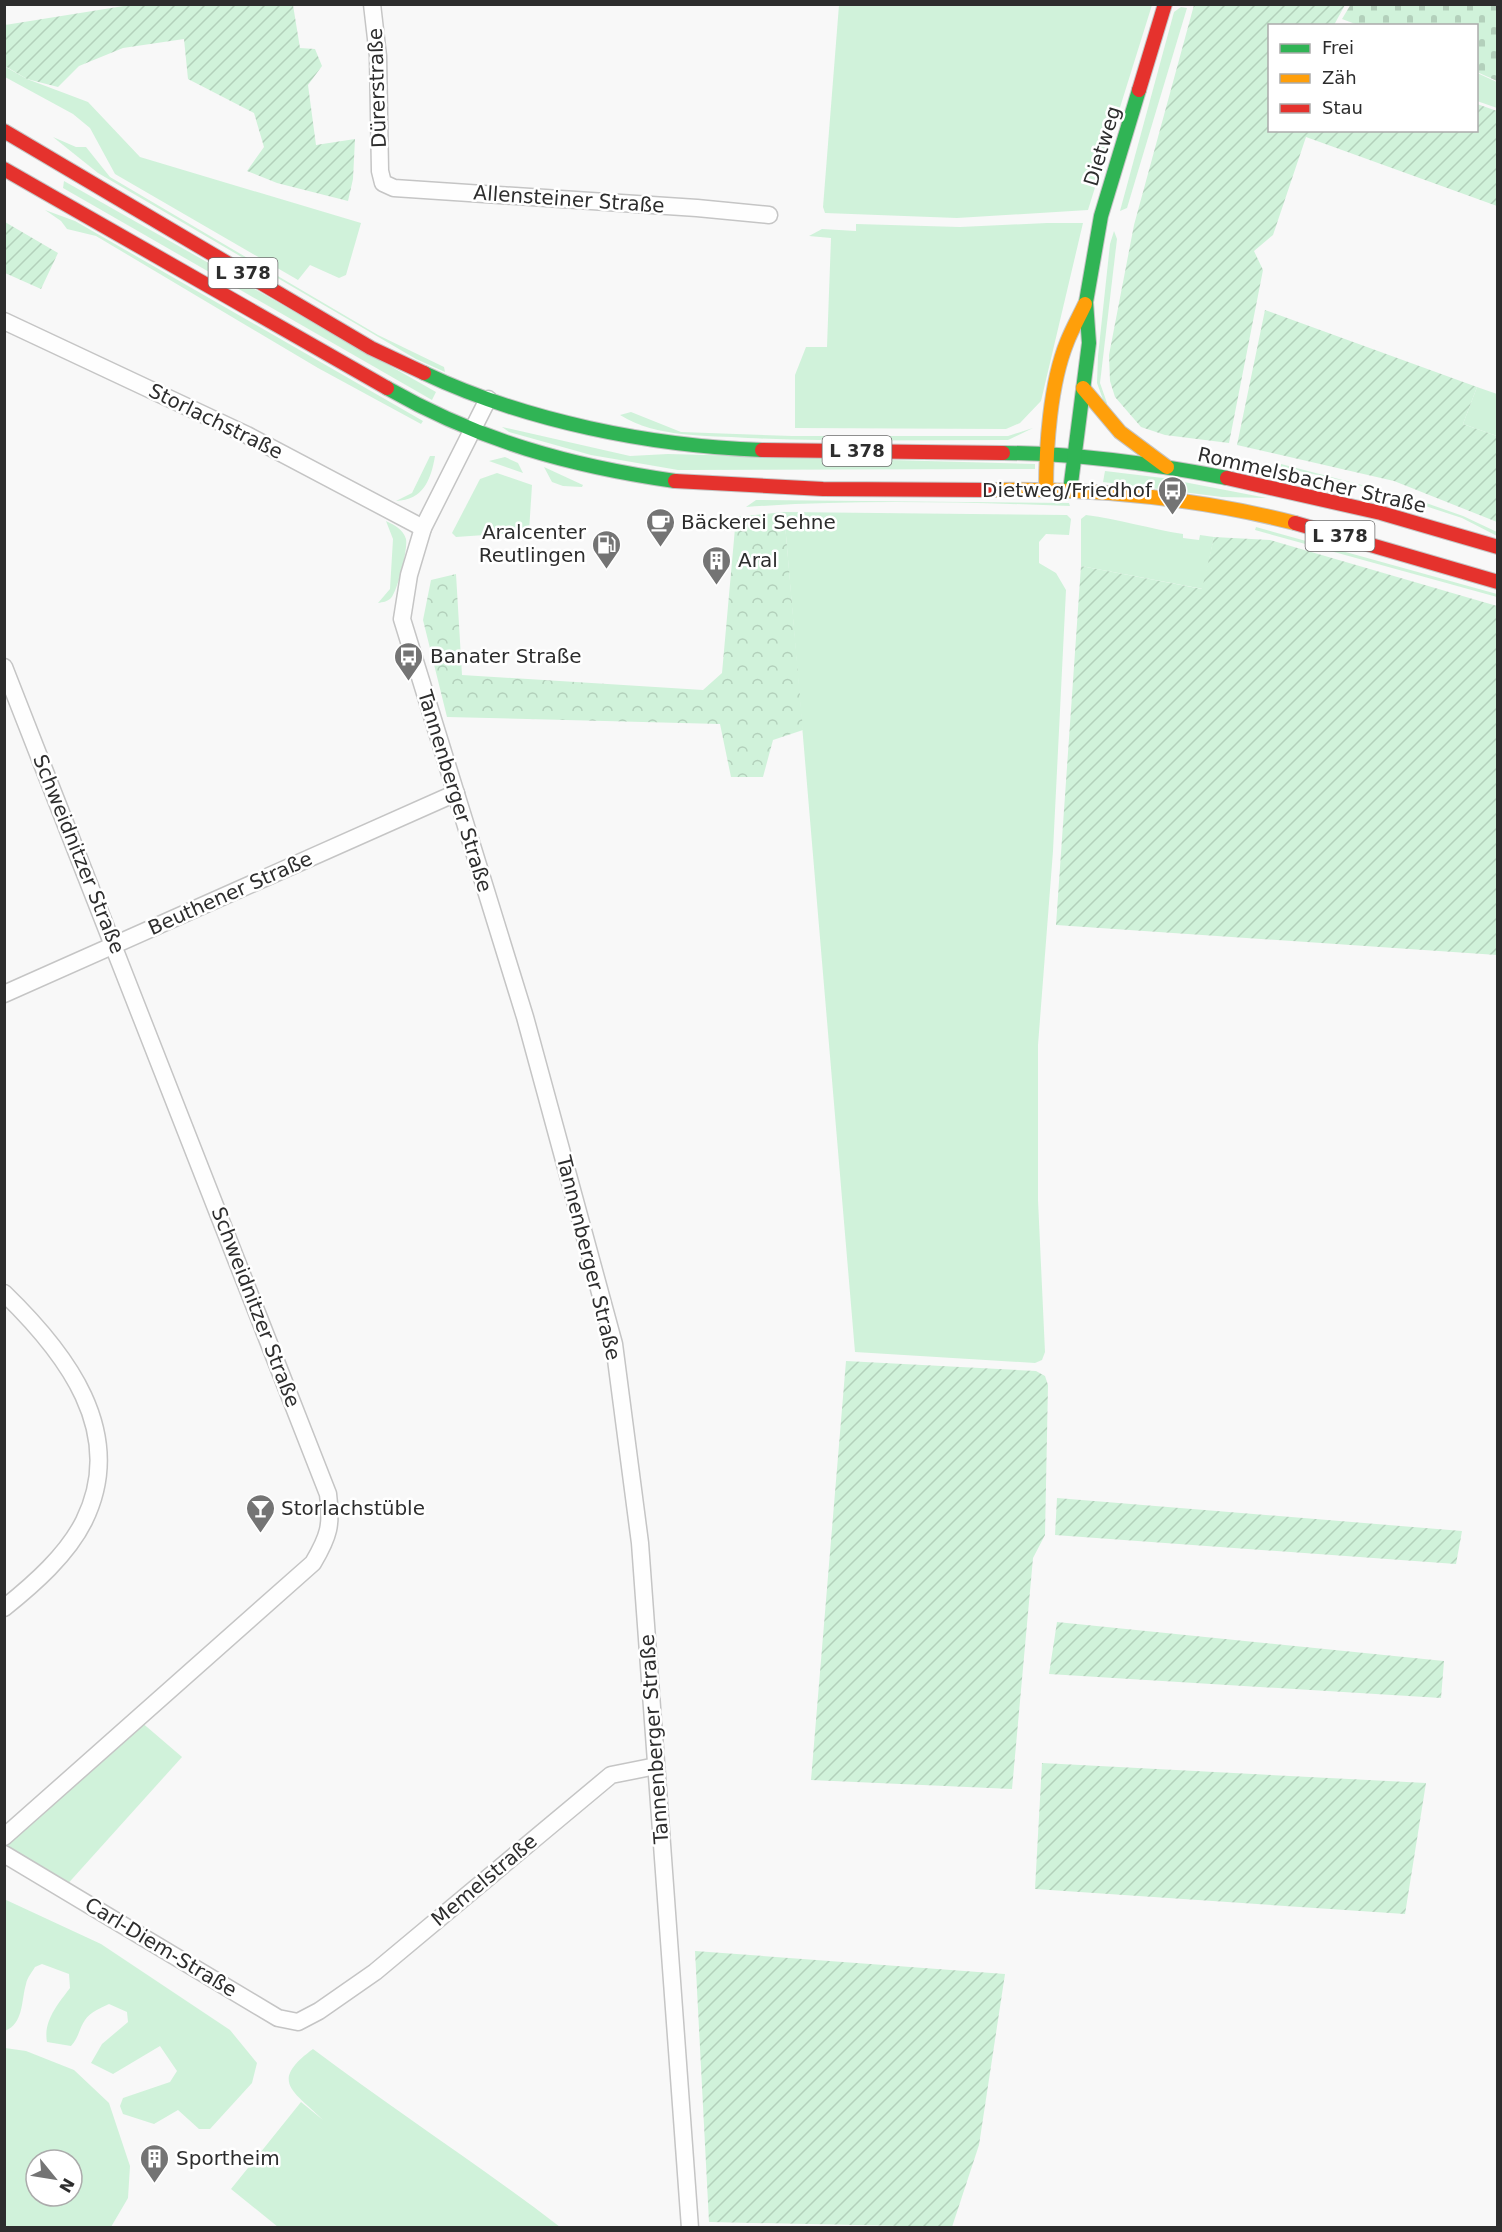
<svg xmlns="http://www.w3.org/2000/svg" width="1502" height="2232" viewBox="0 0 1502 2232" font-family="'DejaVu Sans',sans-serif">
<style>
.grass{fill:#d0f2da;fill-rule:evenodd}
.forest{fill:url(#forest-crowns)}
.cemetery{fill:url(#cemetery-stones)}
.garden{fill:url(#garden-furrows)}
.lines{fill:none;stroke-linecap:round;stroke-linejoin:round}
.street-casing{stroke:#c5c5c5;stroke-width:19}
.fast-casing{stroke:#c5c5c5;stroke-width:16}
.slow-casing{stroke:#c5c5c5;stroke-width:16}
.jam-casing{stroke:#c5c5c5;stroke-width:16}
.street{stroke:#fefefe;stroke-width:16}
.fast{stroke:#30b455;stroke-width:14}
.slow{stroke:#ff9f0a;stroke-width:14}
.jam{stroke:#e5322d;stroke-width:14}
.labels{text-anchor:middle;stroke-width:5;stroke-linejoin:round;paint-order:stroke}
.shield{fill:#fff;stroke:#6c6c6c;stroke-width:1.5}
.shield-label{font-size:18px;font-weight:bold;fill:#2d2d2d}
.street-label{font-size:20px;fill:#2d2d2d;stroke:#fff}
.poi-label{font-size:20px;fill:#2d2d2d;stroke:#fff;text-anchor:start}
</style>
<defs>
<pattern id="forest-crowns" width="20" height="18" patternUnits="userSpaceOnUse" patternTransform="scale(1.5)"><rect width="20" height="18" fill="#d0f2da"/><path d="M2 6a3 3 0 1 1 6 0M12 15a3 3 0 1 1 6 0" fill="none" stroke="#b3d0bb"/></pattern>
<pattern id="cemetery-stones" width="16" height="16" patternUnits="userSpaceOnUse" patternTransform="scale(1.5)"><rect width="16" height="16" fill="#d0f2da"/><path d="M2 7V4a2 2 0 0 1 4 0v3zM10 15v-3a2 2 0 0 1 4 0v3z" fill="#b3d0bb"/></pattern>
<pattern id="garden-furrows" width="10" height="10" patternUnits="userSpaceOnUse" patternTransform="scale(1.5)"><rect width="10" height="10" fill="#d0f2da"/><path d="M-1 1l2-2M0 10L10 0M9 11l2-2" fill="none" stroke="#b3d0bb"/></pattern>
</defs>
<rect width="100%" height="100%" fill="#f8f8f8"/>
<g class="grass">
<polygon points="839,5 1152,5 1088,210 957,218 825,213 823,207"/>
<polygon points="1181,7 1187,8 1127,208 1120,211 1174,12"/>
<polygon points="4,66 27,79 88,102 140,157 361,223 346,275 339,278 310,265 298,280 115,174 90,128 73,114 5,77"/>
<polygon points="1477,73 1497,82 1497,108 1477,101"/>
<polygon points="53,137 76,147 86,147 110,177 378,335 444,367 445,372 416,359 98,173"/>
<polygon points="64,181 436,392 432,400 63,188"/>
<polygon points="45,210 75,221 423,421 421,424 318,368 96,236 67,229 61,221"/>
<polygon points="1047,223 1083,223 1041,401 1020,423 1006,429 795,428 795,375 806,347 827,347 831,238 809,236 822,229 856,231 856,224 960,227"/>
<polygon points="1114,231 1117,239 1100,383 1107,403 1105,405 1097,383 1098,356 1110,244"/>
<polygon points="1477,387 1497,394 1497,436 1463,424"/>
<path d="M 631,412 L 681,432 L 792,436 L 1008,436 L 1033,428 L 1008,440 C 921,440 834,442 748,438 C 705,435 657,438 620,415 Z"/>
<polygon points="502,427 630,456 668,454 1035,464 1035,469 678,470 591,455 509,432"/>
<path d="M 430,456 L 435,456 C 431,480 423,500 396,501 L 412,493 Z"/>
<polygon points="505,457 518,463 523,473 489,461"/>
<polygon points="1281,464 1408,497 1407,499 1345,481 1281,467"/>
<polygon points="544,467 583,485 582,487 563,486 552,482"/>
<polygon points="1105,471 1163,478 1267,498 1222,497 1103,482"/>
<polygon points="497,473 532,485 529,532 456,537 452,533 480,479"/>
<polygon points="1412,498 1463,516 1497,532 1497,536 1462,518 1410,501"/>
<path d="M 756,500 L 1069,503 L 1070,506 C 963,502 853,499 746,507 Z"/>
<polygon points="784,512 1067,515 1071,519 1069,535 1046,534 1039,542 1039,563 1056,573 1066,590 1053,851 1038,1045 1038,1200 1045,1352 1042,1360 1035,1363 855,1352"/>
<path d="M 1086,515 C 1119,519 1150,529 1183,534 L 1183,538 L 1199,540 L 1200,535 L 1214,537 L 1203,589 L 1081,566 L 1081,519 Z"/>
<path d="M 386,521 C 394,525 403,529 406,539 C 408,549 398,590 391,598 C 387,602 383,602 378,603 L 390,589 L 393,539 Z"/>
<polygon points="1256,527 1497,594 1497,597 1255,530"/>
<polygon points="140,1721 182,1757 64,1888 5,1853 4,1842"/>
<path d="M 4,1899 L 101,1944 L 230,2030 L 257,2063 L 252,2083 L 210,2129 L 199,2129 L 178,2110 L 154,2124 L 123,2114 L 120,2106 L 123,2098 L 170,2082 L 177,2071 L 160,2046 L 113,2074 L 91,2063 L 102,2044 L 128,2022 L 127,2012 L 109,2004 C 101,2008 90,2012 85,2020 C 79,2029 79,2037 71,2046 L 47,2042 C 43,2021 58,2004 70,1988 L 69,1974 L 42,1964 L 35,1967 C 32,1972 27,1978 26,1984 C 21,2001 24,2023 5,2031 Z"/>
<path d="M 5,2048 L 26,2051 L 74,2070 L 109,2103 L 130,2166 L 128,2198 L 111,2227 L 5,2227 ZM 36,2160 L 72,2160 L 72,2196 L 36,2196 Z"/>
<path d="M 313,2049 C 394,2110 479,2165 560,2227 L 278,2227 L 231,2189 L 301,2102 L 323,2120 C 294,2091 268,2082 313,2049 Z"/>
</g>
<polygon class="forest" points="784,512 803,730 773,740 763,777 731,777 720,724 447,717 423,620 431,580 456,574 462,675 703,690 722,673 736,517"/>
<polygon class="cemetery" points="1351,4 1497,5 1497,81 1477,72 1476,26 1358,25 1342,19"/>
<g class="garden">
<polygon points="130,5 293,5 300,48 315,49 322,66 308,85 316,145 355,139 353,179 348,201 277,183 247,171 264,147 254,113 188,79 184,39 123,48 79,66 58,87 27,79 5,66 5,25"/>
<polygon points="1194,5 1345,5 1334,25 1270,26 1270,130 1476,130 1477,104 1497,111 1497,206 1306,137 1273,235 1254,251 1263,270 1229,443 1165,435 1141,427 1115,397 1110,381 1109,355 1134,225"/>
<polygon points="5,222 58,253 41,289 5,273"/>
<polygon points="1265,310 1477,387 1463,424 1497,436 1497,522 1394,481 1237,445"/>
<polygon points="1214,537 1270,540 1497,606 1497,955 1056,925 1081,566 1202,589"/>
<polygon points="846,1361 1036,1371 1045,1376 1048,1385 1045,1535 1033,1558 1012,1789 811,1780"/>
<polygon points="1057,1498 1462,1531 1456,1564 1055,1535"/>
<polygon points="1057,1622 1444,1661 1441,1698 1049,1674"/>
<polygon points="1042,1763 1426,1783 1405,1914 1035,1889"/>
<polygon points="695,1951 1005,1974 979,2145 952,2227 709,2222"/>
</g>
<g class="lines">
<defs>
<g id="street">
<polyline points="372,4 378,56 380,171 383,183 394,188 697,208 769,215"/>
<polyline points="4,321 247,435 423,528"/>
<polyline points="488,399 423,528 409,575 402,619 525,1017 614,1344 640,1543 690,2228"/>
<path d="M 4,667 L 328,1494 C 332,1525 329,1536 313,1563 L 4,1837"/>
<polyline points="4,994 456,793"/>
<path d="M 4,1293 C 65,1352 128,1432 84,1521 C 67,1555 34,1584 4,1608"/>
<polyline points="4,1854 278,2018 298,2022 319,2011 375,1972 611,1775 656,1766"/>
</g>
<g id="fast">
<path d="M 424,373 C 525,421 650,446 762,450"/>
<path d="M 387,388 C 480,441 570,466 675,481"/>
<path d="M 1003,453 C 1078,453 1153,464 1227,478"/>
<polyline points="1070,491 1089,343 1086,302 1101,216 1139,90"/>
</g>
<g id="slow">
<polyline points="1083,388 1120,432 1167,467"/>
<path d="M 992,490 C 1093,488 1197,498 1295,523"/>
<path d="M 1046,491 C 1046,447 1050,384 1067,342 C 1072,329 1079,317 1085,304"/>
</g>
<g id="jam">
<polyline points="1139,90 1165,4"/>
<polyline points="4,131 371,348 424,373"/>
<polyline points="4,169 387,388"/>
<polyline points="762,450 1003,453"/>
<polyline points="1227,478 1381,513 1498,547"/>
<polyline points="675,481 823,489 992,490"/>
<polyline points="1295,523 1498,582"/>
</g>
</defs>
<use href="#street" class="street-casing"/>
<use href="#fast" class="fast-casing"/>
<use href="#slow" class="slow-casing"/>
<use href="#jam" class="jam-casing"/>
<use href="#street" class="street"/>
<use href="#fast" class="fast"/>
<use href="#slow" class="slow"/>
<use href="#jam" class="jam"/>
</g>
<defs>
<symbol id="bus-pin" viewBox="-11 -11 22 30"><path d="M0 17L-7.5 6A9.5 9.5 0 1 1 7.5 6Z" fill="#747474" stroke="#fff"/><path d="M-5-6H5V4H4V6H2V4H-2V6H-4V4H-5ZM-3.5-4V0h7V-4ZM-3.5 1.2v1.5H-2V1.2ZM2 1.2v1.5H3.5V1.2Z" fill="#fff"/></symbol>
<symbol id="cafe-pin" viewBox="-11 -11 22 30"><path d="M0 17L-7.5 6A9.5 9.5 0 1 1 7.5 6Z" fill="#747474" stroke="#fff"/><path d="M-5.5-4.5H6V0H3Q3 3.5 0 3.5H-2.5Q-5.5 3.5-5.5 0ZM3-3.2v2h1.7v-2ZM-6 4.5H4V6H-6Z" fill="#fff"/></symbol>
<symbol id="fuel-pin" viewBox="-11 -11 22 30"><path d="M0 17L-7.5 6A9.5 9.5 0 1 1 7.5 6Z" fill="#747474" stroke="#fff"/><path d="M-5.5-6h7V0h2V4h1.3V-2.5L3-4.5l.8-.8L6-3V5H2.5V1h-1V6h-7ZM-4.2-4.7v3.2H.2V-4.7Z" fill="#fff"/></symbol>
<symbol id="building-pin" viewBox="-11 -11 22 30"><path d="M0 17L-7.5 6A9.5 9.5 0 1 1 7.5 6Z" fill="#747474" stroke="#fff"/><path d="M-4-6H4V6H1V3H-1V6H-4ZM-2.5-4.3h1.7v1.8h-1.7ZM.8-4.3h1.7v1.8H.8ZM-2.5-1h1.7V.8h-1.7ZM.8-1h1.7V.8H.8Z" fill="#fff"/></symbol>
<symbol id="bar-pin" viewBox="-11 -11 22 30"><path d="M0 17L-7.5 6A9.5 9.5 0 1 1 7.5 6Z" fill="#747474" stroke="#fff"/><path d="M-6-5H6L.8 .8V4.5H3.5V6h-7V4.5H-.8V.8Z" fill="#fff"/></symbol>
</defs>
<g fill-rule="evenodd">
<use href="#bus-pin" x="1156" y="474" width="33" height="45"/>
<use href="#cafe-pin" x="644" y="506" width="33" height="45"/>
<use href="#fuel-pin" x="590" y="528" width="33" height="45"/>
<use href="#building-pin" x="700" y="544" width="33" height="45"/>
<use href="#bus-pin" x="392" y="640" width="33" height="45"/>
<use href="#bar-pin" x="244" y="1492" width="33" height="45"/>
<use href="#building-pin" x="138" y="2142" width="33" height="45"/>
</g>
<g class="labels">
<g class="shield">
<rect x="208.5" y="258" width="69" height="30" rx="4.5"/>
<rect x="822.5" y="436" width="69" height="30" rx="4.5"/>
<rect x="1305.5" y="521" width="69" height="30" rx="4.5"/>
</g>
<g class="shield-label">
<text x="243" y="279">L 378</text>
<text x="857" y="457">L 378</text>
<text x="1340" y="542">L 378</text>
</g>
<g class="street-label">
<text transform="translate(377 88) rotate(-92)" y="7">Dürerstraße</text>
<text transform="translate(1102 146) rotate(-73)" y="7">Dietweg</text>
<text transform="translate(569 199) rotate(4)" y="7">Allensteiner Straße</text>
<text transform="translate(216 421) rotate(26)" y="7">Storlachstraße</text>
<text transform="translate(1312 480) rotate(13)" y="7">Rommelsbacher Straße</text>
<text transform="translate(455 791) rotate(73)" y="7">Tannenberger Straße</text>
<text transform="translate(79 854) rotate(68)" y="7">Schweidnitzer Straße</text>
<text transform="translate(230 893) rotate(-24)" y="7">Beuthener Straße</text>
<text transform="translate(589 1258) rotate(76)" y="7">Tannenberger Straße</text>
<text transform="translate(256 1307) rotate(69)" y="7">Schweidnitzer Straße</text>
<text transform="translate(654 1739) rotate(-94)" y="7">Tannenberger Straße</text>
<text transform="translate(484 1880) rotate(-40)" y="7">Memelstraße</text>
<text transform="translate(161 1947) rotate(31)" y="7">Carl-Diem-Straße</text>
</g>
<g class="poi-label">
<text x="1152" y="497" text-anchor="end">Dietweg/Friedhof</text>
<text x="681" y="529">Bäckerei Sehne</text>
<text x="586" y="539" text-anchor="end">Aralcenter<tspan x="586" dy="23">Reutlingen</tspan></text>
<text x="738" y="567">Aral</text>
<text x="430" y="663">Banater Straße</text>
<text x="281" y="1515">Storlachstüble</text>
<text x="176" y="2165">Sportheim</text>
</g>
</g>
<rect width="1502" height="2232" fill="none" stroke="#2d2d2d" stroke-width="12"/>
<rect x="1268" y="24" width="210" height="108" fill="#ffffff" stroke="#ababab" stroke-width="1.5"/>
<rect x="1280" y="44" width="30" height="9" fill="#30b455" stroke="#ababab" stroke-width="1.5"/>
<text x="1322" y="54" font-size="18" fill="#2d2d2d">Frei</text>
<rect x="1280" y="74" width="30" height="9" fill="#ff9f0a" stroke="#ababab" stroke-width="1.5"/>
<text x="1322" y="84" font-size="18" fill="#2d2d2d">Zäh</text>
<rect x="1280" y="104" width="30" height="9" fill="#e5322d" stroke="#ababab" stroke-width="1.5"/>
<text x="1322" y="114" font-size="18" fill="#2d2d2d">Stau</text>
<g transform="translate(54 2178) rotate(120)"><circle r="28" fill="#ffffff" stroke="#ababab" stroke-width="1.5"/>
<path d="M0-4.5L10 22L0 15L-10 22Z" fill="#747474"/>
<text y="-9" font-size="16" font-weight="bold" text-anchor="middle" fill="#2d2d2d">N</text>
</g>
</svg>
